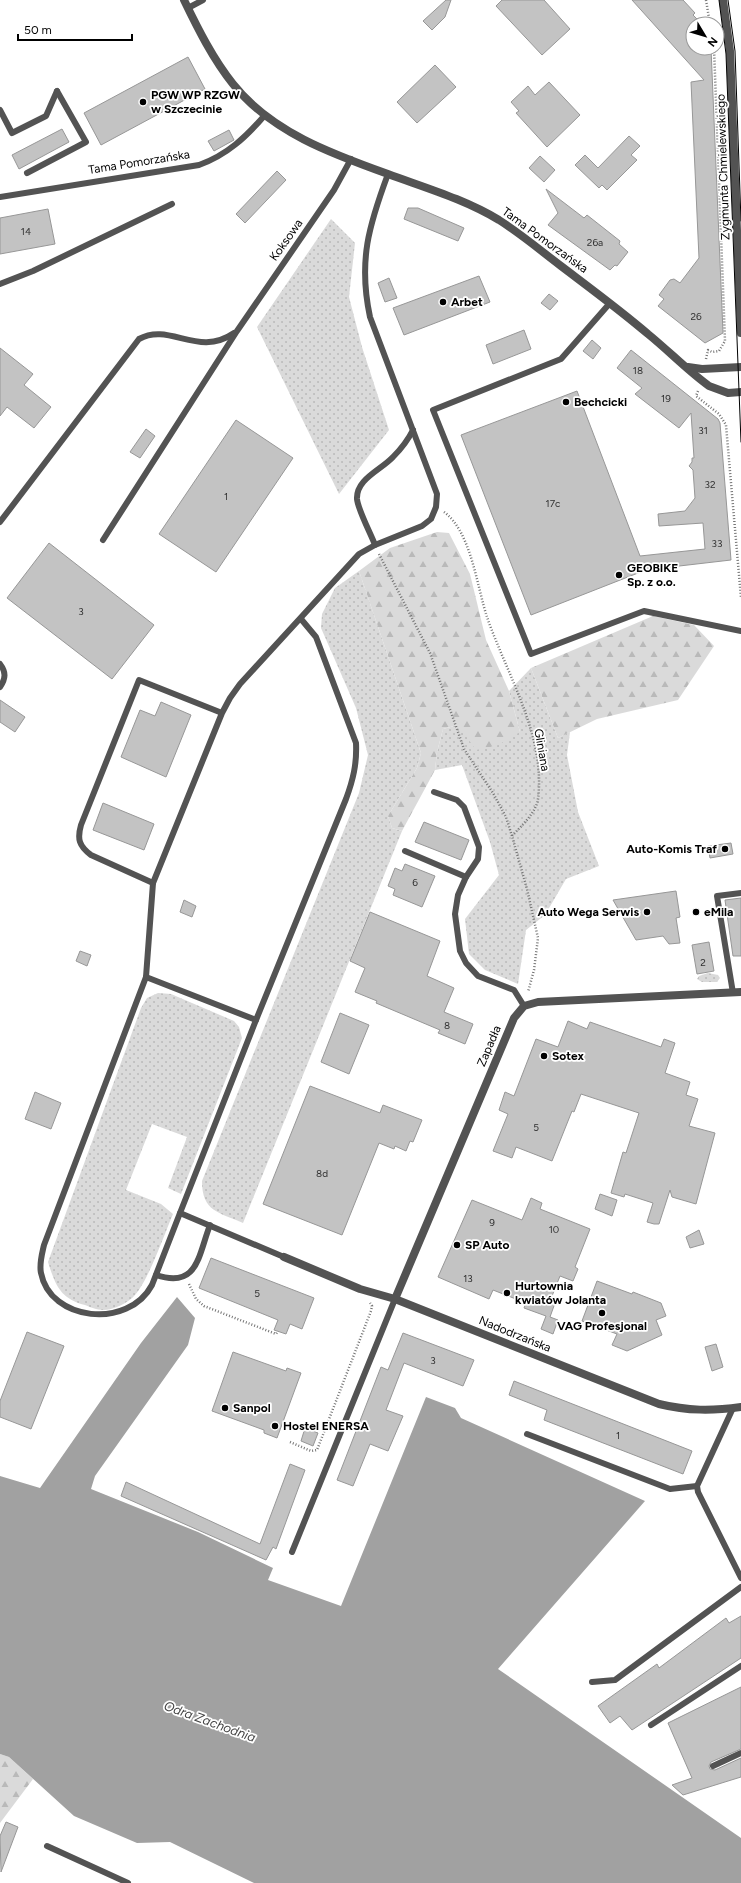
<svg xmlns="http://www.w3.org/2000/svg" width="741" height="1883" viewBox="0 0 741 1883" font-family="Figtree,sans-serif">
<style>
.grass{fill:url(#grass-dots)}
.forest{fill:url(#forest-firs)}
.water{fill:#a1a1a1}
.building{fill:#c3c3c3;stroke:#979797}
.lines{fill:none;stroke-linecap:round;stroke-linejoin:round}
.path{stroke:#757575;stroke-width:2.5;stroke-dasharray:1 2;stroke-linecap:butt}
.service{stroke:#535353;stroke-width:6}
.minor{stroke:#535353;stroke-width:8}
.tertiary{stroke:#535353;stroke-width:8}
.tram{stroke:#000;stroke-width:1}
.poi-dot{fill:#000;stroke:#fff;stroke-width:1.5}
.labels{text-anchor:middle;stroke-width:3.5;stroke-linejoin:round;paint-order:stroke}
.number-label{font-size:10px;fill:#313131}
.poi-label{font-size:12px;font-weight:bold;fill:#000;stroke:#fff;text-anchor:start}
.street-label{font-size:12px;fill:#000;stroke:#fff}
.water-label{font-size:13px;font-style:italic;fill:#424242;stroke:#fff}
</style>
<defs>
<pattern id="grass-dots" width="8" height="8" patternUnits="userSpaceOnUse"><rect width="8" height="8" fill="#dadada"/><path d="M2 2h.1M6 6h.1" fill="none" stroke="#b9b9b9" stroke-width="1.8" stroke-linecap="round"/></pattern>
<pattern id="forest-firs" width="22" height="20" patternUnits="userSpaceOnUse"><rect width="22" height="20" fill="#dadada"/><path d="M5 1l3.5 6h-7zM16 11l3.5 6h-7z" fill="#b9b9b9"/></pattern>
</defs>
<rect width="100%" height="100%" fill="#fff"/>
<g class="grass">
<polygon points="331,219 355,243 349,297 362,347 389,430 339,494 257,327"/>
<path d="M 359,571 L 421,753 L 417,768 L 388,816 L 392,828 L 402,831 L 243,1223 C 219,1212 202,1212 202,1181 L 359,793 L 368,755 L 356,708 L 321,628 L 322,614 L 335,588 Z"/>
<polygon points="531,668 558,738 570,732 567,755 578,812 599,866 566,879 545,915 526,930 518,984 485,970 469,954 465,919 499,875 490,842 462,765 435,770 437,752 443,729 458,725 520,732 509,691"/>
<polygon points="708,973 718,975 720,978 717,982 702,982 697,979 699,976"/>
<path d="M 158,993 L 171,994 L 234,1021 L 239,1027 L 242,1038 L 181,1194 L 168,1188 L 187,1137 L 152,1124 L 126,1190 L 161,1204 L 173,1214 C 164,1235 149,1279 135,1295 C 128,1303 114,1310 103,1310 C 97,1310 90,1307 85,1305 C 60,1299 55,1284 48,1262 L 141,1008 L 147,998 Z"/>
</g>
<g class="forest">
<polygon points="437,532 449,533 470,574 486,640 509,691 520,732 498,745 476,750 458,725 443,729 437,752 435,770 402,831 392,828 388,816 417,768 421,753 359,571 390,548"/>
<polygon points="653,616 694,625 714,646 678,700 597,719 558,738 531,668"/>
<polygon points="0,1754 9,1757 33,1779 0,1823"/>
</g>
<polygon class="water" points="177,1297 195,1318 188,1345 95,1476 91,1489 198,1532 273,1568 268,1580 341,1606 426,1397 455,1408 461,1418 645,1501 498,1669 741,1838 741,1883 254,1883 170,1842 137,1843 74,1816 9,1757 0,1754 0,1476 40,1488 141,1343"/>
<g class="building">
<polygon points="446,0 451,0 445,17 432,30 423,21"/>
<polygon points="502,0 544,0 570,29 542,55 496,6"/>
<polygon points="632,0 683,0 695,13 693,15 702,24 693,24 693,48 711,48 723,333 705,343 658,306 664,299 659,295 670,280 674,279 680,283 699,258 691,82 704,80"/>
<polygon points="188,57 205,89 101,145 84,113"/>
<polygon points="435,65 456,87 417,123 397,102"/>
<polygon points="549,82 580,115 547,147 516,113 519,111 511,102 528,86 535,95"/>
<polygon points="62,129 69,142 19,169 12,155"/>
<polygon points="229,130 234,140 214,151 208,141"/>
<polygon points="629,136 640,146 631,155 637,160 607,190 602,185 599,188 575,165 585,155 598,168"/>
<polygon points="540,156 555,170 544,182 529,168"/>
<polygon points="277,171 286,180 245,223 236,214"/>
<polygon points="546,189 584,218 587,215 620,241 619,244 628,252 617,266 615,265 610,270 548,225 558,213"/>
<polygon points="408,208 418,208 464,228 458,241 404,219"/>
<polygon points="48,209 55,244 0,254 0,218"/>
<polygon points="479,276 490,302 404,335 393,308"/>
<polygon points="389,278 397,298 385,302 378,283"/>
<polygon points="549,294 558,301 550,310 541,303"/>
<polygon points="524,330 531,349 493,364 486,345"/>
<polygon points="592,340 601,348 593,359 583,351"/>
<polygon points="0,348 33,374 24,385 51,407 34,428 7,407 0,416"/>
<polygon points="631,350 718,419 720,423 731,560 662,568 661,564 531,615 461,435 577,391 640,556 705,549 703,523 659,526 658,514 685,511 695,498 693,470 689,466 692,462 692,458 694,458 691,413 679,428 635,394 642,388 617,368"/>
<polygon points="236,420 293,458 216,572 159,534"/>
<polygon points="146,429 155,436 140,458 130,452"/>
<polygon points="49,543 154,625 112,679 7,598"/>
<polygon points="0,700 25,717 15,732 0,722"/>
<polygon points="161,702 191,715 166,777 121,757 140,710 155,716"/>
<polygon points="103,803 154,824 144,850 93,830"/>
<polygon points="424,822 469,840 461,860 415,842"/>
<polygon points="731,843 733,854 710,858 708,846"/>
<polygon points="405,864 435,876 422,907 393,895 395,889 388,886 395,868 402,871"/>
<polygon points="676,891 680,917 676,918 680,943 669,944 663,936 636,940 613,900"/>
<polygon points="741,898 741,956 733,956 725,900"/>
<polygon points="184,900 196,906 192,917 180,912"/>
<polygon points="370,912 440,941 427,976 454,988 444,1012 473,1024 465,1044 438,1033 440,1030 376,1003 377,1001 355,992 365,968 350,961"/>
<polygon points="709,942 714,971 697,974 692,945"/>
<polygon points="80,951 91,955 87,966 76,961"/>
<polygon points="340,1013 369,1025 349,1074 321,1062"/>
<polygon points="568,1021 587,1029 590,1022 661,1047 664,1039 675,1043 665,1073 690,1082 686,1095 698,1099 689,1126 715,1133 696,1204 672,1197 670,1190 659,1224 654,1224 647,1222 653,1203 625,1194 624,1197 611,1193 623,1152 626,1153 639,1113 581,1094 574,1112 572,1111 552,1161 516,1147 512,1158 493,1151 508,1114 499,1110 505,1092 514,1096 536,1039 558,1047"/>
<polygon points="310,1086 380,1113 383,1105 422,1120 413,1142 410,1141 406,1151 395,1146 394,1149 379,1143 342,1235 263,1204"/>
<polygon points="35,1092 61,1103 51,1129 25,1119"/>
<polygon points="600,1194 617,1200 612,1216 595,1209"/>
<polygon points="531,1198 542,1203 540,1209 590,1229 575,1267 578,1269 573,1281 560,1276 550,1301 555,1303 550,1317 558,1320 553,1334 541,1329 546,1316 524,1308 526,1303 493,1290 489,1299 438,1277 472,1200 522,1220"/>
<polygon points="699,1230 704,1244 690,1248 686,1237"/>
<polygon points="211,1258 314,1298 302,1329 290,1324 286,1334 274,1330 278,1320 199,1288"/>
<polygon points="597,1281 632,1294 633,1292 661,1303 666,1316 656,1320 662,1335 627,1351 612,1345 617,1334 582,1321"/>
<polygon points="27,1332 64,1346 31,1429 0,1417 0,1401"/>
<polygon points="403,1333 474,1360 463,1386 404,1363 386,1410 403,1416 388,1451 370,1444 353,1486 337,1480 381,1367 388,1370"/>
<polygon points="716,1344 723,1367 712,1371 705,1347"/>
<polygon points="233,1352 286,1371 287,1368 301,1373 277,1438 264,1433 264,1430 212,1411"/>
<polygon points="514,1381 692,1451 683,1474 544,1420 547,1410 509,1395"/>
<polygon points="305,1428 318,1433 313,1446 301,1441"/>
<polygon points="290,1464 305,1470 276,1549 273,1547 266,1560 121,1496 126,1482 260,1544"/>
<polygon points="741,1616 741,1658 632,1730 620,1716 610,1723 598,1706 657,1664 659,1668 726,1618 729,1623"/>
<polygon points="741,1687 741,1749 711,1762 709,1766 710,1769 715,1770 741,1758 741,1777 683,1795 672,1785 692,1778 668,1723"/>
<polygon points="6,1822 18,1827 1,1872 0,1836"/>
</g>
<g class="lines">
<g class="path">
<polyline points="706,0 710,24"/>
<polyline points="706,359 708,350 712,352 719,351 725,341 714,48"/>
<polyline points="698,391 696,396 719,414 726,425 741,598"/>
<path d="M 444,512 C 471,531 477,587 487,617 C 507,675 546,736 538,799 C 536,813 521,826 512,836 L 527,889 L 538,938 L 534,970 L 528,992"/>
<polyline points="379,554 430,653 464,749 493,793 506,817 512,836"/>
<polyline points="189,1284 196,1299 204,1306 276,1334 278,1331"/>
<polyline points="290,1442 311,1451 317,1450 371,1311 372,1306 370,1303"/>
</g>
<g class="service">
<polyline points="188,8 203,0"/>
<polyline points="0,110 12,133 46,116 57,91"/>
<polyline points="27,173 86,142 57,91"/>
<path d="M 0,197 L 199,165 C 227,155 246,137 265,115"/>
<polyline points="0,284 33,271 172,204"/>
<polyline points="610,303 561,359 433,410 531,654 644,611 741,631"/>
<path d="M 0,522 L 139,339 C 170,322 198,358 234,333"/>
<polyline points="103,540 237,331 334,190 351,159"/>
<path d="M 375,545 C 371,534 358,510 357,499 C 356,479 381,470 393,457 C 401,449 408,440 413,430"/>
<path d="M 0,664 C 6,672 6,678 0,687"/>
<path d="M 222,713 L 139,680 L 81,825 C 77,839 79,846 91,855 L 153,883 L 222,713 L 230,698 L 240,684 L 359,554 L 375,545 L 422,526 L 431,519 L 436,507 L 437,494 L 370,317 C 358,261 369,225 388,174"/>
<polyline points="434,792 457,800 464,807 479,847 478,859 466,877 458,895 455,914 460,951 466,963 478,976 514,990 524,1006"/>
<polyline points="405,851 466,877"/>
<path d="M 153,883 L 146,977 L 44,1245 C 42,1254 39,1264 41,1273 C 50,1321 128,1330 152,1285 L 180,1213"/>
<polyline points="146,977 256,1020 180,1213 284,1257"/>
<polyline points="733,993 717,896 741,893"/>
<path d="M 256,1020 L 346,799 C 353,780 357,764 356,743 L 316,637 L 301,619"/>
<path d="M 156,1275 C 198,1289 198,1256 210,1225"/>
<polyline points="733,1408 697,1486 698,1492 741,1578"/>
<polyline points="527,1434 670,1489 697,1486"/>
<polyline points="292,1552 395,1299"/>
<polyline points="592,1682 615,1680 741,1587"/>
<polyline points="651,1725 741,1666"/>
<polyline points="713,1766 741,1753"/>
<polyline points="47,1846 128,1883"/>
</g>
<g class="minor">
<path d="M 284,1257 L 360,1289 L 395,1299 L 659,1404 C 688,1411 712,1411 741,1407"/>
<polyline points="395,1299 514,1018 524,1006 538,1002 741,992"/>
</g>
<g class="tertiary">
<path d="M 184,0 C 198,29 213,59 233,84 C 271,132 332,154 388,174 C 426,188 464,199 499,220 C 521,234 540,250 561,266 C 590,288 620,310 648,334 C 669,351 688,371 709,386 L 728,393 L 741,392"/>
<polyline points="723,0 730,51 741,333"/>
<polyline points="688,367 702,369 741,367"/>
</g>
<g class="tram">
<polyline points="719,0 726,54 741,442"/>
<polyline points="728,0 735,51 741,221"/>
</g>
</g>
<g class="poi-dot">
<circle cx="143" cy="102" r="4"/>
<circle cx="443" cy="302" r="4"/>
<circle cx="566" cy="402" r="4"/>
<circle cx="619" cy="575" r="4"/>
<circle cx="725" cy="849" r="4"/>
<circle cx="647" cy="912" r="4"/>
<circle cx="696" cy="912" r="4"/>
<circle cx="544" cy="1056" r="4"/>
<circle cx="457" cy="1245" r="4"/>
<circle cx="507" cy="1293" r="4"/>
<circle cx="602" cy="1313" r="4"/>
<circle cx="225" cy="1408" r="4"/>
<circle cx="275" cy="1426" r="4"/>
</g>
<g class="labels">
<g class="number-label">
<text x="26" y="235">14</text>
<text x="595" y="246">26a</text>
<text x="696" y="320">26</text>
<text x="638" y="374">18</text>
<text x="666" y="402">19</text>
<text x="703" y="434">31</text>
<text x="710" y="488">32</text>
<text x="226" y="500">1</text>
<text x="553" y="507">17c</text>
<text x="717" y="547">33</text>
<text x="81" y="615">3</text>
<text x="415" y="886">6</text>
<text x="703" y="966">2</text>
<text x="447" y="1029">8</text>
<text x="536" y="1131">5</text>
<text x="322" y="1177">8d</text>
<text x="492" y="1226">9</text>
<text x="554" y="1233">10</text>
<text x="468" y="1282">13</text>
<text x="257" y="1297">5</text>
<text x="433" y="1364">3</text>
<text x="618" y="1439">1</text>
</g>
<g class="poi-label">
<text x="151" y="99">PGW WP RZGW<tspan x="151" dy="14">w Szczecinie</tspan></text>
<text x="451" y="306">Arbet</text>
<text x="574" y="406">Bechcicki</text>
<text x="627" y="572">GEOBIKE<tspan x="627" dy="14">Sp. z o.o.</tspan></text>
<text x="717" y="853" text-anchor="end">Auto-Komis Traf</text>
<text x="639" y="916" text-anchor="end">Auto Wega Serwis</text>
<text x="704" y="916">eMila</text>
<text x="552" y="1060">Sotex</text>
<text x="465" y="1249">SP Auto</text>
<text x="515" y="1290">Hurtownia<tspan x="515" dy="14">kwiatów Jolanta</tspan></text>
<text x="602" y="1330" text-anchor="middle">VAG Profesjonal</text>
<text x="233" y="1412">Sanpol</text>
<text x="283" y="1430">Hostel ENERSA</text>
</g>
<g class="street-label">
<text transform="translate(139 162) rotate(-9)" y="4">Tama Pomorzańska</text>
<text transform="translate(723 167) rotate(-92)" y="4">Zygmunta Chmielewskiego</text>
<text transform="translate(286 240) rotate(-55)" y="4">Koksowa</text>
<text transform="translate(545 240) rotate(36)" y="4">Tama Pomorzańska</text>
<text transform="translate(542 750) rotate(80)" y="4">Gliniana</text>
<text transform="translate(489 1046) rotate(-67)" y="4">Zapadła</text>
<text transform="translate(515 1334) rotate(22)" y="4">Nadodrzańska</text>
</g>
<g class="water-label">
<text transform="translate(210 1721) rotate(20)" y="5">Odra Zachodnia</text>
</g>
</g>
<g transform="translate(705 36) rotate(128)"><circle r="19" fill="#ffffff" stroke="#999999"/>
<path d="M0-3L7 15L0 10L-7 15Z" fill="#000000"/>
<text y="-6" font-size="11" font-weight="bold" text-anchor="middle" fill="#000000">N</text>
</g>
<path d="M18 34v6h114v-6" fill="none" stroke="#000000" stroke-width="2"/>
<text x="24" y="34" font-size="12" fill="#000000" stroke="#ffffff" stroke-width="3" paint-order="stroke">50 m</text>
</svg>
